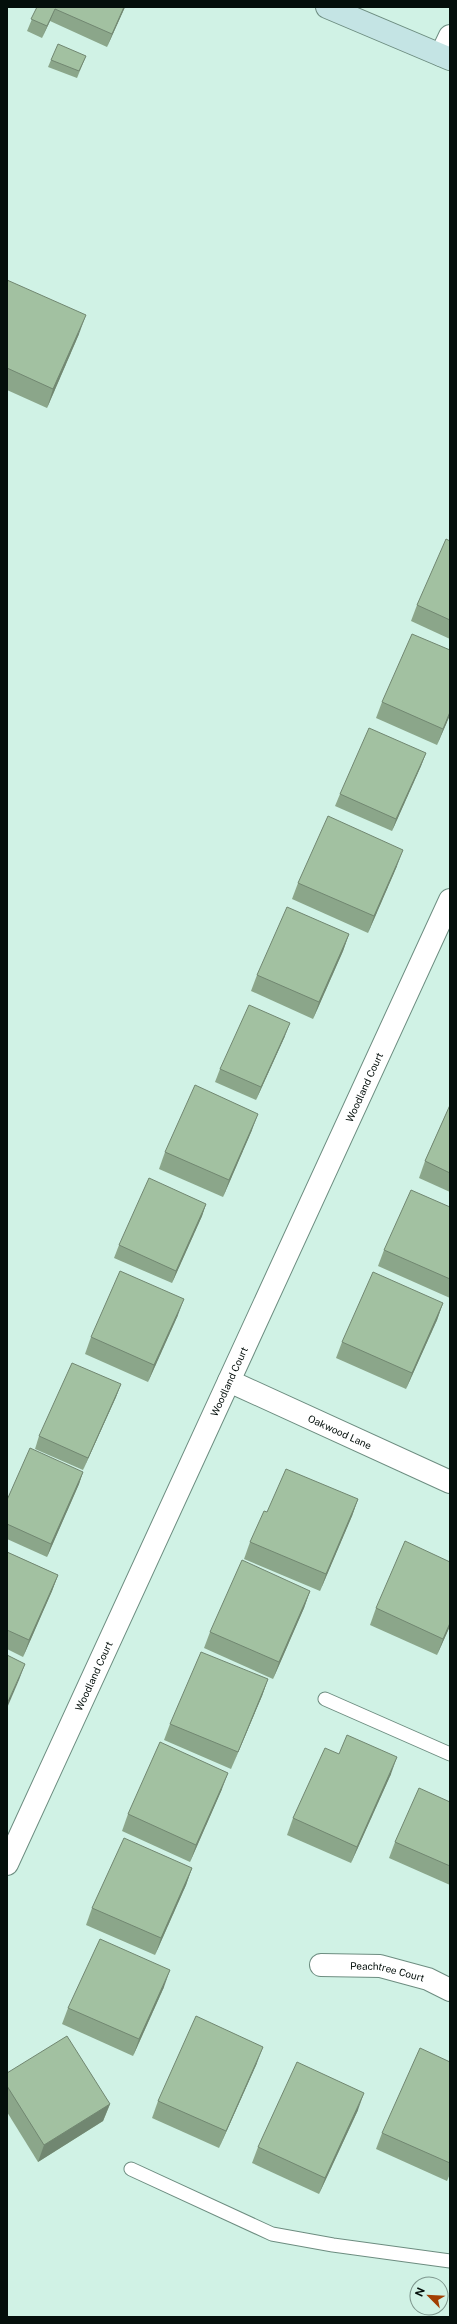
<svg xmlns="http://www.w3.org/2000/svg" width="457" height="2324" viewBox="0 0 457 2324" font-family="'Public Sans',sans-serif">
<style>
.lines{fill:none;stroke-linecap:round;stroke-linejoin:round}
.service-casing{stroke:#6d8d80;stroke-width:15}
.minor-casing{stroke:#6d8d80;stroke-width:24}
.secondary-casing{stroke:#6d8d80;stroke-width:24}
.service{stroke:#fff;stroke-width:13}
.minor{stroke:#fff;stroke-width:22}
.secondary{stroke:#c4e4e4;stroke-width:22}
.wall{fill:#8ba68a}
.shaded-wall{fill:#718771}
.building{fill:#a2c1a1;stroke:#718771}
.labels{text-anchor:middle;stroke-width:4;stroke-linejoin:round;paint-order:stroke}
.street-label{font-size:10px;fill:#040f0b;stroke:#d0f2e5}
</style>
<rect width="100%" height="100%" fill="#d0f2e5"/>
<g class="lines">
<defs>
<g id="service">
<polyline points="325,1699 450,1754"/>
<polyline points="131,2169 272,2234 333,2245 450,2261"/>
</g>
<g id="minor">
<polyline points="441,55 450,36"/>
<path id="s1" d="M 229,1381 L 450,1482"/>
<path id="s2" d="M 7,1864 L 450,900"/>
<path id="s3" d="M 321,1965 L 380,1966 L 428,1979 L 450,1990"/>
</g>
<polyline id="secondary" points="327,7 450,59"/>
</defs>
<use href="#service" class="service-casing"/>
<use href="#minor" class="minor-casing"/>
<use href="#secondary" class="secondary-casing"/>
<use href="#service" class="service"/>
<use href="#minor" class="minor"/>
<use href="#secondary" class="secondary"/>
</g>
<g class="wall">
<polygon points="37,7 125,7 107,47 50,21 42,38 27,31"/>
<polygon points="86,56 77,78 48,67 51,60"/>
<polygon points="7,280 79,334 47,408 7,390"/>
<polygon points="450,541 450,639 411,621 417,605"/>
<polygon points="450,650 450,715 437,745 376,718 382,702"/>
<polygon points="426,753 421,766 392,831 335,806 340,794"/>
<polygon points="397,866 368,933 292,899 298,883"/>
<polygon points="349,934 343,951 313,1019 251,991 257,975"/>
<polygon points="285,1036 256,1100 215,1082 220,1069"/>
<polygon points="450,1105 450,1192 419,1178 425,1161"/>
<polygon points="252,1130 223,1197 159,1169 165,1152"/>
<polygon points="206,1204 202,1216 172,1283 114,1258 119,1245"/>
<polygon points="450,1207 450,1298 378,1266 384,1250"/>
<polygon points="443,1303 437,1320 406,1389 336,1358 342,1342"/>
<polygon points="178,1315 148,1382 85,1354 91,1337"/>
<polygon points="121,1384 116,1397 83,1470 35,1449 39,1436"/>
<polygon points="83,1472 79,1484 47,1557 7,1539 7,1500"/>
<polygon points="358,1499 352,1516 320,1591 244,1559 250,1542 267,1512"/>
<polygon points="7,1552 58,1575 52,1591 23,1657 7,1649"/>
<polygon points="450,1562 450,1626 437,1655 370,1625 376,1608"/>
<polygon points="310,1591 304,1608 273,1679 204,1648 210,1632"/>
<polygon points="268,1679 262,1696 231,1769 164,1740 170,1724"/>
<polygon points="339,1754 391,1774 351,1863 287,1835 293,1818"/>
<polygon points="222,1789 190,1862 122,1831 128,1814"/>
<polygon points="450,1802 450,1885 389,1858 395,1842"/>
<polygon points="192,1868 186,1885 155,1955 86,1925 92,1908"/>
<polygon points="164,1987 133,2056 62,2024 68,2008"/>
<polygon points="450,2062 450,2174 447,2181 376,2149 382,2133"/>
<polygon points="257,2063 219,2148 152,2118 158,2101"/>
<polygon points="7,2073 110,2104 103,2121 38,2162 7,2112"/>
<polygon points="358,2110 319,2194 252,2163 258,2147"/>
</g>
<g class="shaded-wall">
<polygon points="124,7 125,7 107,47 112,34"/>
<polygon points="55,9 50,21 42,38 47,26"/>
<polygon points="86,315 79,334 47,408 53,389"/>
<polygon points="450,712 450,715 437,745 443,729"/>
<polygon points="426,753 421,766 392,831 396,819"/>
<polygon points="403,850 397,866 368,933 374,916"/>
<polygon points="349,934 343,951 313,1019 319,1002"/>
<polygon points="290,1023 285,1036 256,1100 261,1087"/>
<polygon points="258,1114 252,1130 223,1197 229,1180"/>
<polygon points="206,1204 202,1216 172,1283 176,1271"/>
<polygon points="184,1299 178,1315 148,1382 154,1365"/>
<polygon points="443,1303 437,1320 406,1389 412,1373"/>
<polygon points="121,1384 116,1397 83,1470 88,1458"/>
<polygon points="83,1472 79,1484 47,1557 51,1544"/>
<polygon points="358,1499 352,1516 320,1591 326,1574"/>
<polygon points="58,1575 52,1591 23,1657 29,1640"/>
<polygon points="310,1591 304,1608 273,1679 279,1662"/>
<polygon points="450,1623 450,1626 437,1655 443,1639"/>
<polygon points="25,1664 19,1680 7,1708 7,1704"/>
<polygon points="268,1679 262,1696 231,1769 238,1752"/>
<polygon points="397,1757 391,1774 351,1863 357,1847"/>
<polygon points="228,1773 222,1789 190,1862 196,1845"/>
<polygon points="192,1868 186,1885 155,1955 161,1938"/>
<polygon points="170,1970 164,1987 133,2056 139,2039"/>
<polygon points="263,2047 257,2063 219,2148 226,2131"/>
<polygon points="364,2093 358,2110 319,2194 325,2178"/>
<polygon points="110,2104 103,2121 38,2162 44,2145"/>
</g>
<g class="building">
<polygon points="37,7 124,7 112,34 55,9 47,26 31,19"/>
<polygon points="58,44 86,56 79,71 51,60"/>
<polygon points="7,280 86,315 53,389 7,368"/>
<polygon points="446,539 450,541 450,620 417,605"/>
<polygon points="412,634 450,650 450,712 443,729 382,702"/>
<polygon points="369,728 426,753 396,819 340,794"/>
<polygon points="328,816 403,850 374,916 298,883"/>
<polygon points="287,907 349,934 319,1002 257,975"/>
<polygon points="249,1005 290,1023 261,1087 220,1069"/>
<polygon points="195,1085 258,1114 229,1180 165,1152"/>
<polygon points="450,1105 450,1173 425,1161"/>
<polygon points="149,1178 206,1204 176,1271 119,1245"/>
<polygon points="411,1190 450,1207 450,1279 384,1250"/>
<polygon points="120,1271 184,1299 154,1365 91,1337"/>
<polygon points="373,1272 443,1303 412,1373 342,1342"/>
<polygon points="72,1363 121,1384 88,1458 39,1436"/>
<polygon points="30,1448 83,1472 51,1544 7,1524 7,1500"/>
<polygon points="286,1469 358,1499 326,1574 250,1542 264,1511 267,1512"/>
<polygon points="405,1541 450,1562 450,1623 443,1639 376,1608"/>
<polygon points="7,1552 58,1575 29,1640 7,1630"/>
<polygon points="242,1560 310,1591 279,1662 210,1632"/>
<polygon points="201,1652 268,1679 238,1752 170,1724"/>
<polygon points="7,1655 25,1664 7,1704"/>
<polygon points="347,1735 397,1757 357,1847 293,1818 325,1748 339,1754"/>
<polygon points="160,1742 228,1773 196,1845 128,1814"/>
<polygon points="419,1788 450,1802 450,1866 395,1842"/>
<polygon points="124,1838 192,1868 161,1938 92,1908"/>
<polygon points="100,1939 170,1970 139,2039 68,2008"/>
<polygon points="196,2016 263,2047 226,2131 158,2101"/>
<polygon points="67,2036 110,2104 44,2145 7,2086 7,2073"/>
<polygon points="420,2048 450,2062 450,2163 382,2133"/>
<polygon points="297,2062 364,2093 325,2178 258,2147"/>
</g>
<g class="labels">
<g class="street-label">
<text dy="4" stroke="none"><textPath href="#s2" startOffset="855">Woodland Court</textPath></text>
<text dy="4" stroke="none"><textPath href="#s2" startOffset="531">Woodland Court</textPath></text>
<text dy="4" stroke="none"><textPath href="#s1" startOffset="122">Oakwood Lane</textPath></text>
<text dy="4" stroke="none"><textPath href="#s2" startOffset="207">Woodland Court</textPath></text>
<text dy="4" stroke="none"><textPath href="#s3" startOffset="67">Peachtree Court</textPath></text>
</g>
</g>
<rect width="457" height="2324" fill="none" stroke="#040f0b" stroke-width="16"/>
<g transform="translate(429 2296) rotate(294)"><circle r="19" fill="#d0f2e5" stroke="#7e978e"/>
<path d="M0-3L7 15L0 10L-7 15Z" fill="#a23f03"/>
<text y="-6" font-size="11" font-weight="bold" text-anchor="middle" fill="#040f0b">N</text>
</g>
</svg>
